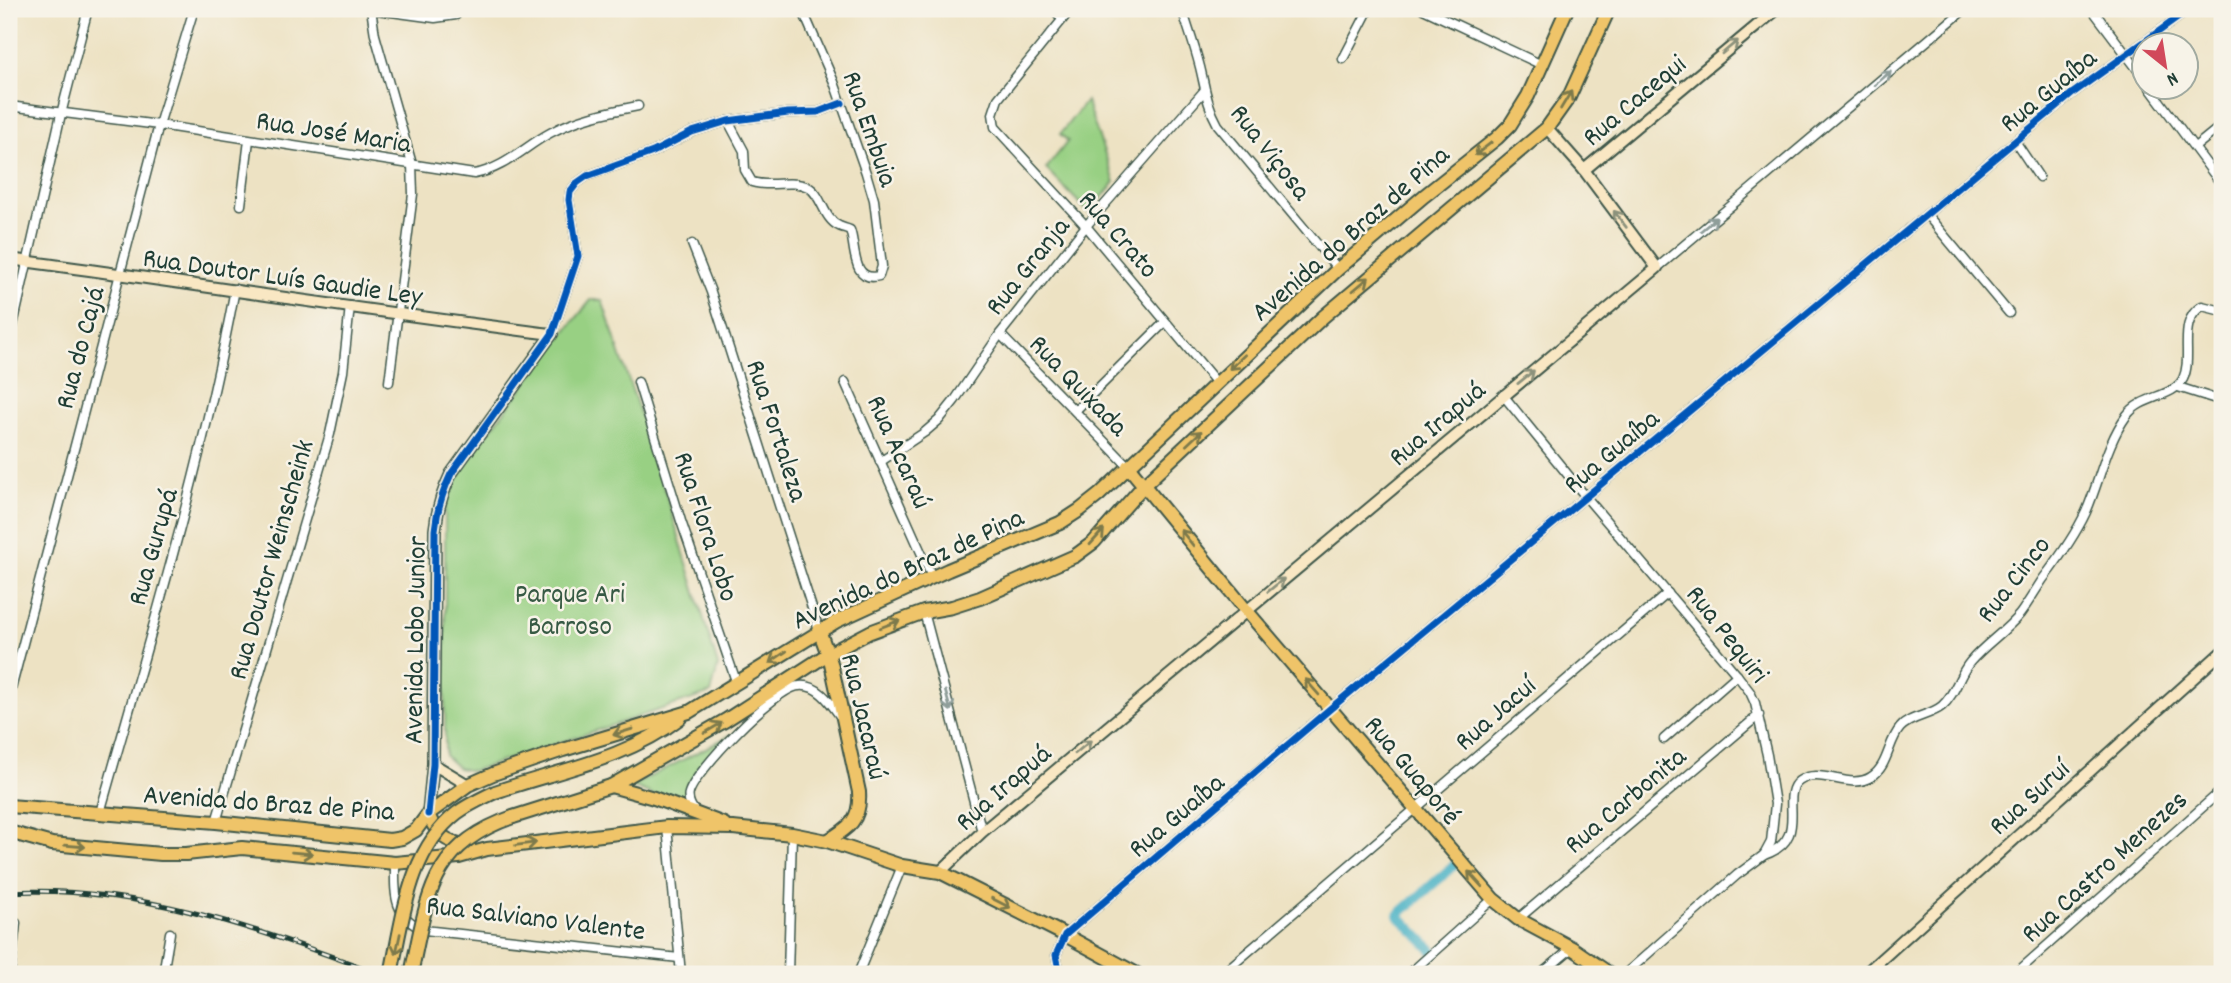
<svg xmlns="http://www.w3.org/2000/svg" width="2231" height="983" viewBox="0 0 2231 983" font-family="Dekko,sans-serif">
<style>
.green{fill:#98d083;stroke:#5c865c;stroke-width:2}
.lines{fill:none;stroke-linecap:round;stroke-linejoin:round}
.canal{stroke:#47b1c5;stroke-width:10}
.street-casing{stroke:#3e5649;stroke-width:11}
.secondary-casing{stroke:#3e5649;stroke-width:14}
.primary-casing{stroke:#3e5649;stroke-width:16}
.street{stroke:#fff;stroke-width:8}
.secondary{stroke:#f9e7c3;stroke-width:10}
.primary{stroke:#efc469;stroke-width:12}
.rail-casing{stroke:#1f3d34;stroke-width:5}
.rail{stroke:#f7f3e8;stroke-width:2.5;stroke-dasharray:8;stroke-linecap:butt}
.primary-bridge-casing{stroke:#3e5649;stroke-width:16;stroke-linecap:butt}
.primary-bridge{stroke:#efc469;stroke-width:12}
.cycleway-casing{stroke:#f7f3e8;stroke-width:11}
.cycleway{stroke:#0057b8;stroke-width:7}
.oneway{stroke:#8c927c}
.oneway2{stroke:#8f9e9a}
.oneway3{stroke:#7d7a4c}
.labels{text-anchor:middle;stroke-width:5;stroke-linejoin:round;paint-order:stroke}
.street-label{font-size:28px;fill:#1f3d34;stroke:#f7f3e8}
.park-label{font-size:28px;fill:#375a44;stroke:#f7f3e8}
</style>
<rect width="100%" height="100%" fill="#f7f3e8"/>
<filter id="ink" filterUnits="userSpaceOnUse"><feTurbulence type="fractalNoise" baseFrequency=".0143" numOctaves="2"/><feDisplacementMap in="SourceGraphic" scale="14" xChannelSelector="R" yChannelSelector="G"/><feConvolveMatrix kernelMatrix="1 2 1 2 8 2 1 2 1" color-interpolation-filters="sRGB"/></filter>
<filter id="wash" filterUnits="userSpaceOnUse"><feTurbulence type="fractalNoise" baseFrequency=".00686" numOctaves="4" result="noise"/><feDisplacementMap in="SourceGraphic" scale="28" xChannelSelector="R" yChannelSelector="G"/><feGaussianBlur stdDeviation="1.57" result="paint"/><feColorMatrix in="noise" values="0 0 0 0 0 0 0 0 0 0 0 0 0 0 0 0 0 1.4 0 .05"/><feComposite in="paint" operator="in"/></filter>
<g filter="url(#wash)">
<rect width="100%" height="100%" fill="#ede2c3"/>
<g class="green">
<polygon points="1086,101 1115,182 1089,213 1046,169 1068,141 1060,134"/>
<polygon points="591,300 602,300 659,471 718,666 711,693 472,771 458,768 445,756 445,505 462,467 564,333"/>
<polygon points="731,735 696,774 683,798 685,808 632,786"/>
</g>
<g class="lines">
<polyline class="canal" points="1434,952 1398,915 1459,861"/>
</g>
</g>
<g filter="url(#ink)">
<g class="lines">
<defs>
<g id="street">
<polyline points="369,9 435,18 456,15"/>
<polyline points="371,9 375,35 412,164 413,194 389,382"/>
<polyline points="1054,9 1062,19"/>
<polyline points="1071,9 998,99 993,114 995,127 1086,226 1216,382"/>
<path d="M 1182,9 C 1188,28 1195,47 1200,67 C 1205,87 1207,106 1218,125 L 1338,269"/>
<polyline points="1423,9 1542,65"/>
<polyline points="2092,9 2144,78"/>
<polyline points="1343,59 1369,9"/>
<polyline points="2150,88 2222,185"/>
<path d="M 9,106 L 159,125 L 474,174 C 504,169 524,147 550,133 C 577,118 607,112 638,106"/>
<path d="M 728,121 L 744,151 L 745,170 L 752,182 C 770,188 792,179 808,187 C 822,194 823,219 839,226 C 843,228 846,228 850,230 C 856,245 851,283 879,276 L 882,266 L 874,200 L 866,173 L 834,82 L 802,9"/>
<polyline points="2015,141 2039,177"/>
<polyline points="2195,147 2222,125"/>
<polyline points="241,205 249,140"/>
<polyline points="1927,215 2009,313"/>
<polyline points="692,244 711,292 819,630"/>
<polyline points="1657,268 1965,9"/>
<polyline points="552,334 578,256 569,200 570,192 577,183 587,176 653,152 692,132 728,121 788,113 818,112 842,103"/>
<polyline points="1000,334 1128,466"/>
<polyline points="9,343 61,114 88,9"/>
<polyline points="638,382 681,521 737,684"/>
<polyline points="845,382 932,577"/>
<polyline points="2178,387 2222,401"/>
<polyline points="1503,395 1586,497 1737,675 1750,692 1755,703 1767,755 1775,804 1771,842 1764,855 1737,875 1625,974"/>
<polyline points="1075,411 1165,322"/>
<polyline points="880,462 925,432 939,420 955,400 1000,334 1086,226 1204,91"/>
<polyline points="924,612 982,832"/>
<polyline points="9,697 159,125 194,9"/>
<polyline points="1664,739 1737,675"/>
<path d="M 100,813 C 149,639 202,467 235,289"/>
<path d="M 696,813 C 691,807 687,801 689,793 C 695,771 776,687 799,686 C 818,684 830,702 840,716"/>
<polyline points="216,822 330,434 343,372 350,306"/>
<polyline points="667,827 681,974"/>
<path d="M 1764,855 C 1812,839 1778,796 1799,781 C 1820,766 1849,791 1871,777 C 1888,767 1888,742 1900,728 C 1910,716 1930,716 1942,706 C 1955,695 1959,675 1970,662 C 1985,644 2005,632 2020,614 C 2028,603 2035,591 2043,579 C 2059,558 2075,536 2086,512 C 2100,480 2106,444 2127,415 C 2142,395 2173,398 2183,379 C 2194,356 2176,322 2202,306 L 2222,311"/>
<path d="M 395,863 C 395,893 392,916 424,930 L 679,958"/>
<polyline points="1518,919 1759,715"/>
<polyline points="10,974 16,923"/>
<polyline points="163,974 170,933"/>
<polyline points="788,974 792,834"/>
<polyline points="858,974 902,866"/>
<polyline points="1060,974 1056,955 1065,935 1331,708 2073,93 2190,9"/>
<polyline points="1222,974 1668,593"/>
<polyline points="1409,974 1493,899"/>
<polyline points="1541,974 1572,948"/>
<polyline points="2015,974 2222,790"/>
<polyline points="2220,974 2222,972"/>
</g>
<g id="secondary">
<polyline points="1584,170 1777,9"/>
<path d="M 9,259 C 190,283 371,312 552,334 L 451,474 C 442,493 437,509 435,530 L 433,764 L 428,814"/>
<polyline points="433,764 468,785"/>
<polyline points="940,872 982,832 1657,268 1584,170 1547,128"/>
<polyline points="1865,974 2222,652"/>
</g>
<g id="primary">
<polyline points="1128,466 1246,610 1493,899 1518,919 1572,948 1610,974"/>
<path d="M 819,630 L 831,663 L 859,792 C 861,820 849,828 827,841"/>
<polyline points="611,786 654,798 724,824"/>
<path d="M 495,792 C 559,770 625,760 680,718"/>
<polyline points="9,806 216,822 390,840 402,838 416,830 428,814 468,785 493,774 563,750 689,712 837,621 948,570 1060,523 1080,510 1099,495 1338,269 1424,196 1497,138 1510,125 1528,96 1567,9"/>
<path d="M 428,814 C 437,836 446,842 469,846"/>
<polyline points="513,817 611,786 726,720 828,654 870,632 924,612 952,607 980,598 1075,556 1094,542 1144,485 1323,317 1547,128 1569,97 1609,9"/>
<polyline points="9,832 52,844 161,854 186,854 242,848 395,863 459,857 487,849 667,827 733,828 792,834 827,841 902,866 940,872 1065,935 1137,974"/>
</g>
</defs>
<use href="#street" class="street-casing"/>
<use href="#secondary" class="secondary-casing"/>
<use href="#primary" class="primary-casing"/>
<use href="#street" class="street"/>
<use href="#secondary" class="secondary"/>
<use href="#primary" class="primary"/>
<defs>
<path id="rail" d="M 9,892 C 141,885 259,930 380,974"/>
</defs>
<use href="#rail" class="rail-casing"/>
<use href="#rail" class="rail"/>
<defs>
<g id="primary-bridge">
<path d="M 391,974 C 403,918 409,850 457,813 C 469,804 483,798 495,792"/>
<path d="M 411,974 C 428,897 429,846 513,817"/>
</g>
</defs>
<use href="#primary-bridge" class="primary-bridge-casing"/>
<use href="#primary-bridge" class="primary-bridge"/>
<defs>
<g id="cycleway">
<path d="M 428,814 L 433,764 L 435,530 C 437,509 442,493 451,474 L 552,334 L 578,256 L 569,200 L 570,192 L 577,183 L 587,176 L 653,152 L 692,132 L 728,121 L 788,113 L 818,112 L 842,103"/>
<polyline points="1060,974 1056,955 1065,935 1331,708 2073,93 2190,9"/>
</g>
</defs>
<use href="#cycleway" class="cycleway-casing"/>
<use href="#cycleway" class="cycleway"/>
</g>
<defs><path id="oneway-shaft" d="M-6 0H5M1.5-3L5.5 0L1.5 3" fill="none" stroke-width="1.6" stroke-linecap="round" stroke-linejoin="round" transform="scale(1.75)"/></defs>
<g class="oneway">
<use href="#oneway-shaft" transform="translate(1730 47) rotate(-40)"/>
<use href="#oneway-shaft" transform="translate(1620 219) rotate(-127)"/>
<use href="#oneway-shaft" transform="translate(1526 377) rotate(-39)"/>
<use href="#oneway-shaft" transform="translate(1276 585) rotate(-39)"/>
<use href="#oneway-shaft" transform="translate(1083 747) rotate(-40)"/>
</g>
<g class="oneway2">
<use href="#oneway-shaft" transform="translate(1883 78) rotate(-40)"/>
<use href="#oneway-shaft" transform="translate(1709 224) rotate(-40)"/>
<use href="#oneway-shaft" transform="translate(948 701) rotate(75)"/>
</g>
<g class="oneway3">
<use href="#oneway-shaft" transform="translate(1566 100) rotate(-59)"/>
<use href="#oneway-shaft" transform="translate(1483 149) rotate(142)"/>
<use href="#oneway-shaft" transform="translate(1361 284) rotate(-40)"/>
<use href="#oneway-shaft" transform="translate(1237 362) rotate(137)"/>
<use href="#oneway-shaft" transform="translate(1194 438) rotate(-43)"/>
<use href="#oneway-shaft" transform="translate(1097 537) rotate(-48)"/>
<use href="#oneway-shaft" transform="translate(1187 538) rotate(-129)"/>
<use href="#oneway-shaft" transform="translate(890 624) rotate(-21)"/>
<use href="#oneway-shaft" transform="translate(778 657) rotate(146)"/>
<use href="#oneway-shaft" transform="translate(1312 687) rotate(-131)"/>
<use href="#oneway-shaft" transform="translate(713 728) rotate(-31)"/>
<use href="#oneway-shaft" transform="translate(623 732) rotate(163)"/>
<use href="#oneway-shaft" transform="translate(526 844) rotate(-7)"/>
<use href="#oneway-shaft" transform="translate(75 846) rotate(5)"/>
<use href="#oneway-shaft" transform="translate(302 853) rotate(5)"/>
<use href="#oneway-shaft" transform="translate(1475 879) rotate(-132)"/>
<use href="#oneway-shaft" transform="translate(1001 903) rotate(27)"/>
<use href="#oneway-shaft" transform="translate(398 944) rotate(102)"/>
</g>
</g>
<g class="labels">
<g class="street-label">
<text transform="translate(2047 89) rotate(-39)" y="10">Rua Guaíba</text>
<text transform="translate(1633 99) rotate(-40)" y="10">Rua Cacequi</text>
<text transform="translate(872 128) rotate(71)" y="10">Rua Embuia</text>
<text transform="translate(334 130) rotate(9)" y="10">Rua José Maria</text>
<text transform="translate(1272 151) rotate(52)" y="10">Rua Viçosa</text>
<text transform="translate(1349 232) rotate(-41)" y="10">Avenida do Braz de Pina</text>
<text transform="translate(1120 233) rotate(49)" y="10">Rua Crato</text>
<text transform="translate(1026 265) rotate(-51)" y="10">Rua Granja</text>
<text transform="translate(283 275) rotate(8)" y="10">Rua Doutor Luís Gaudie Ley</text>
<text transform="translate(78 347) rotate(-75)" y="10">Rua do Cajá</text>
<text transform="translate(1080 384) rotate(46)" y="10">Rua Quixada</text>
<text transform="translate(1436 422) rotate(-40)" y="10">Rua Irapuá</text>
<text transform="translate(779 430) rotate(72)" y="10">Rua Fortaleza</text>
<text transform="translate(1610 450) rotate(-40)" y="10">Rua Guaíba</text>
<text transform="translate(901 451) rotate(66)" y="10">Rua Acaraú</text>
<text transform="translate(708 526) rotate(72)" y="10">Rua Flora Lobo</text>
<text transform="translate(151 546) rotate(-74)" y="10">Rua Gurupá</text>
<text transform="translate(269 559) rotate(-74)" y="10">Rua Doutor Weinscheink</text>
<text transform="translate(907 567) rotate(-25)" y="10">Avenida do Braz de Pina</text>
<text transform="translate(2012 578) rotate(-52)" y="10">Rua Cinco</text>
<text transform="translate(1729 633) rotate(52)" y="10">Rua Pequiri</text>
<text transform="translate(413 640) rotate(-89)" y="10">Avenida Lobo Junior</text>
<text transform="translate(1494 712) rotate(-41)" y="10">Rua Jacuí</text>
<text transform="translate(866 716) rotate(77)" y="10">Rua Jacaraú</text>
<text transform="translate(1414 769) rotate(50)" y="10">Rua Guaporé</text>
<text transform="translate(1002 786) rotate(-41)" y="10">Rua Irapuá</text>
<text transform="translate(2028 796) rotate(-42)" y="10">Rua Suruí</text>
<text transform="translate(1624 799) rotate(-40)" y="10">Rua Carbonita</text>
<text transform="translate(269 801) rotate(4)" y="10">Avenida do Braz de Pina</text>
<text transform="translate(1175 814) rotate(-40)" y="10">Rua Guaíba</text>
<text transform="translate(2103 865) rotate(-42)" y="10">Rua Castro Menezes</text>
<text transform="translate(536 916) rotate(7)" y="10">Rua Salviano Valente</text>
</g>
<g class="park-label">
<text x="570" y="602">Parque Ari<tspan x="570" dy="32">Barroso</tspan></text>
</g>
</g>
<rect width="2231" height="983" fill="none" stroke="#f7f3e8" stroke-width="35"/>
<g transform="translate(2165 66) rotate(150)"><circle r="33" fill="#f7f3e8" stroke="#a1aaa0" stroke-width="2"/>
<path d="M0-5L12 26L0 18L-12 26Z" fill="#d1495b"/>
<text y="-10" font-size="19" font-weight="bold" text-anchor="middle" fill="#1f3d34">N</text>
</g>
</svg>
